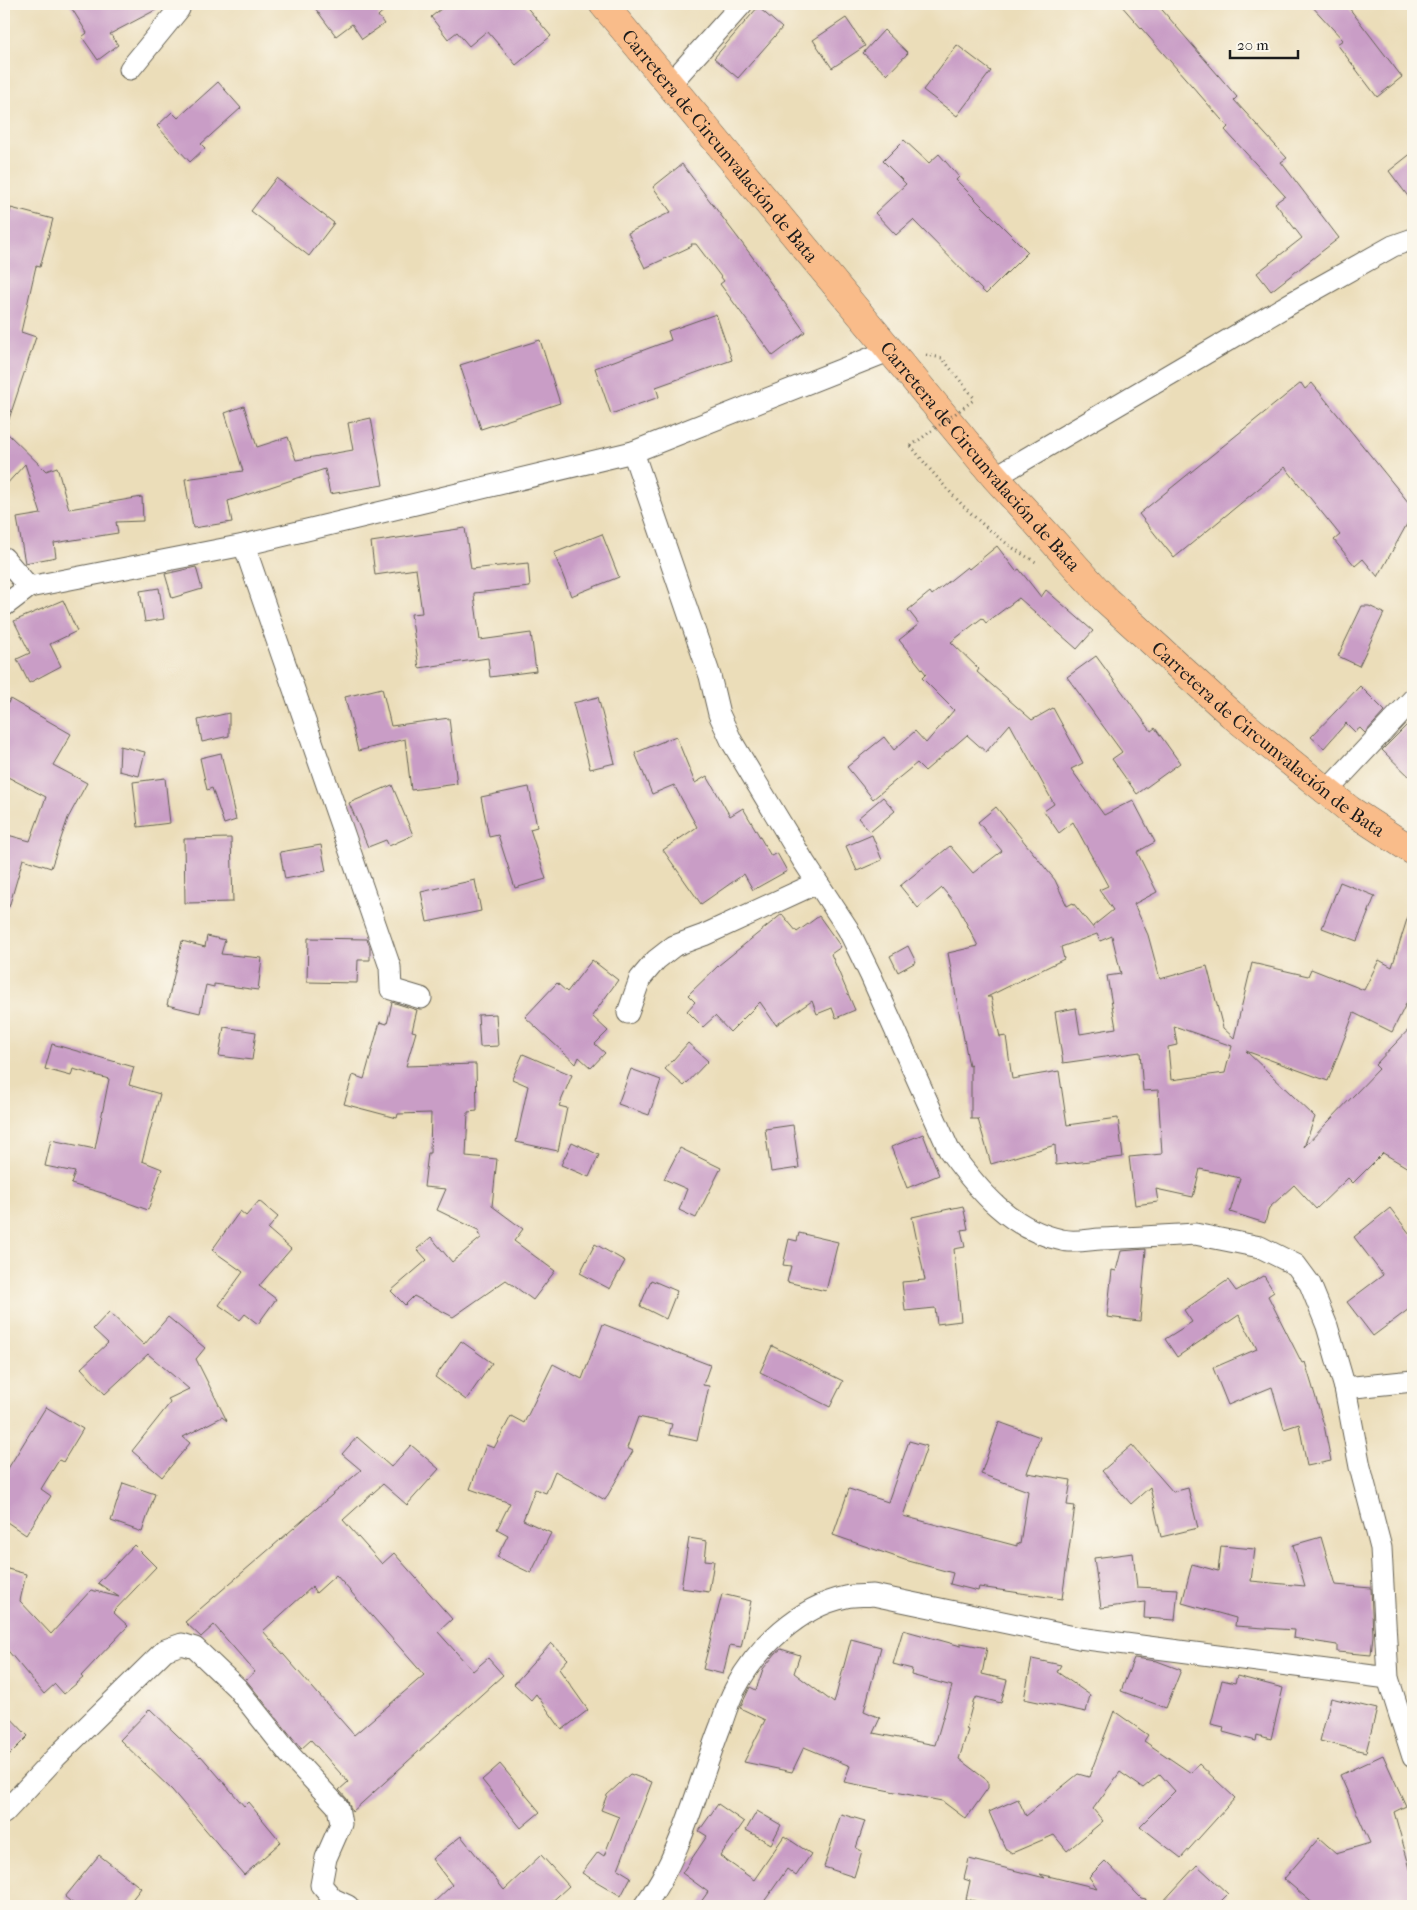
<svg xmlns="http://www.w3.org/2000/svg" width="1417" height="1910" viewBox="0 0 1417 1910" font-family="'IM FELL French Canon',serif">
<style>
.building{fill:#c99dc6;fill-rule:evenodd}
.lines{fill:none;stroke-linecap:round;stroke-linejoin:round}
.street-casing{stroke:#646053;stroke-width:23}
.primary-casing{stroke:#646053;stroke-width:29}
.path{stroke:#646053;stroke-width:3;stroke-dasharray:1 4;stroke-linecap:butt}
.street{stroke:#fff;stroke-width:21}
.primary{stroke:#f9bc8a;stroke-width:28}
.path-bridge{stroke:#646053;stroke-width:3;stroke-dasharray:1 4;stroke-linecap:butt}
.labels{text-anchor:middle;stroke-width:4;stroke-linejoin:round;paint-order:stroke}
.street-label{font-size:19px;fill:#1c1c1c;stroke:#fbf7ec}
</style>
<rect width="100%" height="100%" fill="#fbf7ec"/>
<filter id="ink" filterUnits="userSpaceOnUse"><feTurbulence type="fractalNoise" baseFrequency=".02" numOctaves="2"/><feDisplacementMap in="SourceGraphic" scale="10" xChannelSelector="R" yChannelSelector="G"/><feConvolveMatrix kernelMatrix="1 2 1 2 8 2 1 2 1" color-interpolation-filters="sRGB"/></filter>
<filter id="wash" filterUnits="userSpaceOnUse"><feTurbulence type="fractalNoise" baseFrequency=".0096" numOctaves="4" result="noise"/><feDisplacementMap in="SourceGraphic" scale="20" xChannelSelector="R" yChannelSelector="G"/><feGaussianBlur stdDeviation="1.12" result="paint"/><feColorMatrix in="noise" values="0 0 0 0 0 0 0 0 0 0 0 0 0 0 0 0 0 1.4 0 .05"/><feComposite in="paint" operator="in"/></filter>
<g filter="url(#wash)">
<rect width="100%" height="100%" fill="#ebddb9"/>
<g id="blocks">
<g class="building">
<polygon points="69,4 167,4 110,34 118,45 98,60 82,37 87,33"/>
<polygon points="312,4 391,4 378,16 384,24 362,39 352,24 336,36"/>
<polygon points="447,4 524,4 551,36 516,65 487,31 469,46 457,32 448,39 431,17"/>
<polygon points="1120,4 1157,4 1237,97 1234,100 1287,158 1281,162 1339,238 1271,291 1257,273 1302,238 1275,203 1285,196 1225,130 1228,127"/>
<polygon points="1310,4 1346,4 1402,77 1377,97 1337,44 1343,40"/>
<polygon points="758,7 782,28 738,78 714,58"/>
<polygon points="846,18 865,46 832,68 813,40"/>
<polygon points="884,30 908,53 887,75 863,53"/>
<polygon points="957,45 991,71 957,116 923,90"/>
<polygon points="218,82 241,108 201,144 205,148 190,162 157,126 172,112 178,118"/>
<polygon points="904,140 929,163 939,154 959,177 956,180 1028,252 986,294 913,220 896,235 875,213 906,184 883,161"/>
<polygon points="1413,152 1413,203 1389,171"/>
<polygon points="682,164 751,255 805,332 773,356 720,284 724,281 696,244 691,244 692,246 645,268 628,233 671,212 653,187"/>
<polygon points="276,178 334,223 309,256 251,211"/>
<polygon points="11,208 53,219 40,267 36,266 21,332 36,337 7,425 4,425 4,234"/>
<polygon points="716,314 732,360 656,387 659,397 611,414 595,368 671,340 668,331"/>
<polygon points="540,340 560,403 481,429 460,365"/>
<polygon points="1301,383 1305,389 1312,383 1413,508 1413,513 1378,577 1363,559 1355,566 1334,540 1340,535 1285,467 1174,558 1139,514"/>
<polygon points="244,406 257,447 288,437 296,460 353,450 348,423 371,418 383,485 330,494 325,469 228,501 232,522 193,528 185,479 243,471 225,413"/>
<polygon points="4,430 46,471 57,467 69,509 142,497 143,521 116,522 118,533 54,543 56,557 25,563 17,518 41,514 25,464 4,487"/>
<polygon points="465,528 471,569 528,563 530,587 474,593 474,595 480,640 531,633 536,671 490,677 488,658 419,668 411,614 422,613 416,569 375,575 371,542"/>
<polygon points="602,534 619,577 571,596 554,553"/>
<path d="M 997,546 L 1016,571 L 1019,569 L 1041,597 L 1046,590 L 1093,631 L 1077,649 L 1019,598 L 986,623 L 982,618 L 951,642 L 979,669 L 977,672 L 1032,720 L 1053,708 L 1083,763 L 1071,769 L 1104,815 L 1133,800 L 1155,842 L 1137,852 L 1157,892 L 1134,904 L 1148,935 L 1160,979 L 1207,966 L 1223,1028 L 1234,1038 L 1252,963 L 1308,976 L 1311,969 L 1364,990 L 1379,960 L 1392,967 L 1409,913 L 1413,914 L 1413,990 L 1392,1032 L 1354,1013 L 1328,1081 L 1246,1051 L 1315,1117 L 1304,1147 L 1379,1069 L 1375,1065 L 1413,1025 L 1413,1171 L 1383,1153 L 1353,1183 L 1348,1178 L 1316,1209 L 1294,1185 L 1269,1208 L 1265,1223 L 1230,1212 L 1240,1178 L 1200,1169 L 1193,1197 L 1156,1189 L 1158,1202 L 1135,1205 L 1129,1157 L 1162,1154 L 1158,1090 L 1143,1091 L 1140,1052 L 1063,1063 L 1055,1012 L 1076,1008 L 1080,1034 L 1116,1028 L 1107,976 L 1121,974 L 1112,936 L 1100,941 L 1097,934 L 1061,947 L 1064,959 L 987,997 L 991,997 L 1000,1037 L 1006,1036 L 1012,1079 L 1059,1071 L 1067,1125 L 1118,1118 L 1123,1157 L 1056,1165 L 1055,1145 L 991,1164 L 978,1119 L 971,1119 L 971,1065 L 969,1066 L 948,953 L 978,946 L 958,907 L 942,888 L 918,908 L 900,886 L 950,846 L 973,873 L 1002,851 L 978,822 L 996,807 L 1055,880 L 1067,906 L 1073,903 L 1094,929 L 1093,926 L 1113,910 L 1099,890 L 1108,886 L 1073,822 L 1059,833 L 1044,811 L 1054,804 L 1010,724 L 986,752 L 967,735 L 925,771 L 917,763 L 873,799 L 847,767 L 884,737 L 894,750 L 915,731 L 926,743 L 954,710 L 922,678 L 926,674 L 899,640 L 919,624 L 908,610 L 930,592 L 932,595 L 967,567 L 969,569 ZM 1174,1026 L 1232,1046 L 1225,1073 L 1171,1080 L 1168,1047 L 1177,1045 Z"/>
<polygon points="196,567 202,589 172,598 165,574"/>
<polygon points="159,588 164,619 145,622 140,591"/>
<polygon points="63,600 77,631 50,644 61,666 29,683 17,659 30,653 14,621"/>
<polygon points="1362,606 1369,606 1384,613 1359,666 1338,656"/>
<polygon points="1096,656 1151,731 1155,728 1180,763 1137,794 1112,759 1122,752 1067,677"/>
<polygon points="1360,686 1385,711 1365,733 1360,728 1355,732 1346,723 1324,748 1311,737"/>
<polygon points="382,688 391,726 449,718 457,784 411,790 405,739 358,751 345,697"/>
<polygon points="598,697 615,763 590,769 573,703"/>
<polygon points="10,699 71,734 53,765 87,783 68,818 51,868 23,859 9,907 4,906 4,834 30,841 46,797 4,775 4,711"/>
<polygon points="229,713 229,736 202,742 198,720"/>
<polygon points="1413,719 1413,780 1382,750"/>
<polygon points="676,736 695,783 707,776 730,816 743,808 771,856 777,853 787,871 753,890 744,874 701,904 663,850 697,827 674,785 652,794 635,753"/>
<polygon points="120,746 145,752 139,776 119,771"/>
<polygon points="221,753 236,820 224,824 212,788 207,790 200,758"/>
<polygon points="165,778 170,823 138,827 133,782"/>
<polygon points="392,785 413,835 389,846 386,840 368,847 349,803"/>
<polygon points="529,787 537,827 530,829 546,879 515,888 498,835 489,837 481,797"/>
<polygon points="883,797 895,811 870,832 858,818"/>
<polygon points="872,835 882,860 857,871 846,846"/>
<polygon points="231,838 233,902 185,903 184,839"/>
<polygon points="321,845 326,871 285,879 280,852"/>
<polygon points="475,880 481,911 427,922 421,892"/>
<polygon points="1340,882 1375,896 1357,941 1322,928"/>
<polygon points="782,914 797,932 819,916 841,947 831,954 855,1010 836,1018 832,1008 817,1014 812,1001 776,1025 760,1002 730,1032 715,1016 703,1027 687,1011 695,1002 688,995 719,965"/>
<polygon points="207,936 225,940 221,954 262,958 258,990 214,984 214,987 206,985 200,1013 167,1005 182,941 205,947"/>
<polygon points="308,938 367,939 370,947 370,960 358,960 357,983 307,982"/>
<polygon points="908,946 916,962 898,972 890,956"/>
<polygon points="592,960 618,980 592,1016 608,1031 595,1044 605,1053 591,1068 579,1057 576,1064 525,1017 557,983 567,992"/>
<polygon points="392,1002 417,1010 412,1031 416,1032 406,1066 476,1064 477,1111 468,1112 466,1156 497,1159 492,1206 523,1229 514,1241 555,1271 533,1300 506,1280 453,1317 414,1296 405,1305 391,1291 427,1260 417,1249 431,1237 452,1262 482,1237 478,1234 480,1231 437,1210 446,1189 424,1187 428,1153 430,1153 431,1113 398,1114 397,1118 344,1104 353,1075 364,1079 380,1022 387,1024"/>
<polygon points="496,1014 498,1046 480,1047 478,1015"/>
<polygon points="224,1027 256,1032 252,1060 219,1056"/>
<polygon points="688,1043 708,1061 684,1086 665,1069"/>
<polygon points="52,1044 134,1067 129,1085 160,1094 142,1161 162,1169 148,1210 106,1195 106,1194 71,1184 75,1172 45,1166 51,1140 95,1149 109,1079 73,1069 71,1076 45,1069"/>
<polygon points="523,1054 572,1075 559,1106 567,1108 558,1151 516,1142 528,1086 512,1079"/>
<polygon points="631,1069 661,1080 649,1115 618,1104"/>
<polygon points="793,1125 799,1168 771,1172 765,1129"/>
<polygon points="923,1134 939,1175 907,1188 891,1147"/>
<polygon points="572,1142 599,1155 589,1177 561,1165"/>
<polygon points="680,1148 721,1168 696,1218 679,1210 687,1189 664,1179"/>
<polygon points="259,1201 278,1217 268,1229 291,1249 259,1286 276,1299 258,1324 245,1314 240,1320 219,1305 243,1272 212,1250 240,1211 246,1216"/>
<polygon points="963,1206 968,1229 961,1230 965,1247 954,1249 961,1321 937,1324 935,1308 905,1311 902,1282 925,1280 912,1217"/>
<polygon points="1390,1208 1413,1238 1413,1306 1373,1336 1347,1302 1383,1275 1354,1237"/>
<polygon points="799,1233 838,1242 826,1291 787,1282 791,1266 783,1265 789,1239 797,1241"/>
<polygon points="595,1244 625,1261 610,1289 580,1273"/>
<polygon points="1146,1249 1140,1321 1107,1317 1112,1270 1116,1271 1121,1251"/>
<polygon points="1264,1276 1274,1292 1268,1296 1302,1363 1305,1362 1324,1425 1331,1461 1307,1466 1299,1424 1284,1429 1272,1387 1228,1405 1213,1368 1257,1349 1239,1315 1177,1357 1165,1339 1192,1322 1184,1310 1228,1280 1236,1291"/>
<polygon points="651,1280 677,1291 666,1319 640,1306"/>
<polygon points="109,1312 144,1345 168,1317 205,1348 196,1359 227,1421 222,1417 183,1437 190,1443 162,1477 132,1451 170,1403 168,1399 189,1389 148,1354 105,1394 81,1368 108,1343 93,1329"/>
<polygon points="603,1324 710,1365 703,1385 709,1386 697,1441 669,1435 672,1424 638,1417 627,1448 633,1451 605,1500 555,1471 546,1493 535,1489 523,1520 551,1533 531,1573 497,1557 508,1535 497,1529 510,1503 470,1489 486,1445 494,1448 511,1416 524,1423 553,1364 582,1379"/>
<polygon points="461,1341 492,1363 466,1400 435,1377"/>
<polygon points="772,1346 843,1381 830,1407 760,1372"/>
<polygon points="46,1407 83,1429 63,1462 59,1460 41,1489 51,1496 26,1535 4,1520 4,1475"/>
<polygon points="999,1422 1040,1437 1027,1473 1071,1480 1067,1505 1075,1506 1062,1599 979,1587 978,1591 950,1584 953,1573 905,1560 833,1535 849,1489 888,1502 909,1441 927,1446 903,1516 1017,1546 1017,1543 1020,1544 1028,1491 981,1474"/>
<path d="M 357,1437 L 391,1467 L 411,1445 L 439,1469 L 407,1505 L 383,1484 L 343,1520 L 382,1564 L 394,1553 L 452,1619 L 438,1632 L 473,1671 L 488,1658 L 503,1675 L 352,1812 L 347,1799 L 339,1790 L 348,1782 L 311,1740 L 301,1749 L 300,1747 L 246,1680 L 255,1672 L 214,1625 L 201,1637 L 185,1622 L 361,1470 L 342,1454 ZM 336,1575 L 424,1675 L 354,1735 L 263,1631 L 312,1587 L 316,1593 Z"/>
<polygon points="1132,1445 1173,1492 1188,1488 1198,1528 1161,1537 1150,1487 1131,1504 1102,1471"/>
<polygon points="123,1483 155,1494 142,1532 111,1521"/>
<polygon points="1321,1537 1335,1585 1371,1588 1373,1635 1371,1655 1337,1652 1337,1645 1293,1638 1294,1630 1235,1626 1236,1618 1182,1603 1192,1564 1218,1571 1221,1546 1255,1549 1251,1581 1305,1586 1293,1545"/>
<polygon points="689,1538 707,1541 705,1560 714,1561 709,1592 681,1588"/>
<polygon points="134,1545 156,1567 113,1612 128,1626 81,1676 83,1678 64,1694 55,1684 44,1694 4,1646 4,1568 26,1574 20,1601 51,1634 91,1590 119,1597 98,1583"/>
<polygon points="1133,1553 1137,1587 1178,1589 1175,1620 1144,1618 1145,1602 1101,1608 1094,1558"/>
<polygon points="722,1594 751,1601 741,1647 730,1645 723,1674 703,1669"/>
<polygon points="903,1630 961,1646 961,1643 987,1648 982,1674 1007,1680 1001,1703 977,1697 974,1699 966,1729 968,1730 959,1759 988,1781 988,1788 966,1819 942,1801 844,1782 850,1766 804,1747 792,1772 744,1762 765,1720 740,1708 750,1687 756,1690 763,1669 776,1653 781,1649 800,1655 794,1673 834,1703 851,1639 881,1647 864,1711 880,1718 873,1733 935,1745 952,1686 911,1675 912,1669 893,1664"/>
<polygon points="551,1643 568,1659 559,1669 588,1710 562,1730 536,1694 531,1700 514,1684"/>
<polygon points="1134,1658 1157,1661 1181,1670 1166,1708 1121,1691"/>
<polygon points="1032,1659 1061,1665 1057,1672 1090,1695 1086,1712 1024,1699"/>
<polygon points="1237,1676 1283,1688 1271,1739 1257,1735 1256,1741 1223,1732 1224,1727 1211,1724 1222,1680 1235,1683"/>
<polygon points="1331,1698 1377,1709 1366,1752 1320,1741"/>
<polygon points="150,1709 200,1757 201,1756 244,1806 248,1802 281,1842 244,1875 172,1790 120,1740"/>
<polygon points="4,1711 28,1736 4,1760"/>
<polygon points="1114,1711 1148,1735 1144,1741 1191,1773 1199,1764 1235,1798 1181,1858 1140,1826 1175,1791 1160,1774 1143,1788 1120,1772 1093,1809 1103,1821 1067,1851 1054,1835 1012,1853 1005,1848 989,1812 1018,1799 1026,1816 1078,1774 1089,1777"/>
<polygon points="1383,1755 1406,1806 1394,1812 1413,1879 1413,1906 1316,1906 1284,1879 1319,1838 1336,1853 1370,1843 1340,1775"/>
<polygon points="500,1764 540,1812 521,1828 482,1780"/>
<polygon points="630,1774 652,1782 618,1869 631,1877 621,1896 582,1873 598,1852 604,1856 619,1817 601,1810 607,1795"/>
<polygon points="718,1804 744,1822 720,1856 754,1880 784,1836 811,1854 796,1876 787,1869 761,1906 698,1906 708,1892 682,1873 707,1836 699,1831"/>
<polygon points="757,1811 781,1825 771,1844 746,1830"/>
<polygon points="841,1814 865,1821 856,1848 862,1851 854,1877 824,1867"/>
<polygon points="461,1836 504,1890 541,1855 569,1886 547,1906 430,1906 452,1885 432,1859"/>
<polygon points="99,1855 141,1888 127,1906 76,1906 65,1897"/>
<polygon points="969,1859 1045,1878 1040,1874 1097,1888 1089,1877 1105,1861 1141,1898 1146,1899 1145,1902 1149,1906 995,1906 966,1899 970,1881 964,1879"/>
<polygon points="1197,1865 1228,1894 1216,1906 1159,1906"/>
</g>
</g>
</g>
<g filter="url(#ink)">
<use href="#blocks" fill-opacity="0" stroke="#646053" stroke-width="1"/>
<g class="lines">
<defs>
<g id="street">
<polyline points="130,69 179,9 180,4"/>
<polyline points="670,84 742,4"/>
<path d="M 633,452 L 710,676 L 719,714 L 732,742 L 804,862 L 848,929 L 871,976 L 949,1150 C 978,1190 1011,1230 1062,1240 C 1073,1243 1088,1240 1100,1239 C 1131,1238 1163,1236 1195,1234 L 1260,1247 L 1296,1265 L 1310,1284 L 1327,1326 L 1345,1388 L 1360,1467 L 1381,1548 L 1388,1678 L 1413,1757"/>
<polyline points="995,477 1293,302 1393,246 1413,239"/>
<polyline points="244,545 390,967 391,989 421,998"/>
<polyline points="4,558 29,587"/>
<polyline points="4,606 29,587 244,545 633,452 891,350"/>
<polyline points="1327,791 1413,699"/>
<polyline points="628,1013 640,979 656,960 674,946 704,935 817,883"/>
<polyline points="1345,1388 1413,1381"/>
<polyline points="4,1813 56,1757 165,1650 182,1644 195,1648 237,1688 290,1755 338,1807 341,1824 326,1858 321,1885 333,1899 348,1906"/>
<path d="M 644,1906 C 682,1856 698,1783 721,1725 C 725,1713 729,1700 735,1689 C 757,1647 799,1607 846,1597 C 855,1595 864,1596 873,1595 L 1079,1638 L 1388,1678"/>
</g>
<g id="primary">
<path id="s1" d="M 603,4 L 995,477 L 1106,600 L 1231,714 L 1350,810 L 1413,851"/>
</g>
</defs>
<use href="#street" class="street-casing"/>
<use href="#primary" class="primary-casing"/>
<g class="path">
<polyline points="926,355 942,358 975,399"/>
<path d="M 911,446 C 946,490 986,535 1036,562"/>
</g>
<use href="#street" class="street"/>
<use href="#primary" class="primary"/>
<polyline class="path-bridge" points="911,446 975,399"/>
</g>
</g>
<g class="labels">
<g class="street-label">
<text dy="7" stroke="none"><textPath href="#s1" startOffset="184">Carretera de Circunvalación de Bata</textPath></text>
<text dy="7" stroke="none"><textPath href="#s1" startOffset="589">Carretera de Circunvalación de Bata</textPath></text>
<text dy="7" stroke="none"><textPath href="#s1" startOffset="994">Carretera de Circunvalación de Bata</textPath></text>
</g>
</g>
<rect width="1417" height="1910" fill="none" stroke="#fbf7ec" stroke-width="20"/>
<path d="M1230 50v8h68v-8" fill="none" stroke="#1c1c1c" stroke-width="2.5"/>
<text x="1237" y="50" font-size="15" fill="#1c1c1c" stroke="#fbf7ec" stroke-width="4" paint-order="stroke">20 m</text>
</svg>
